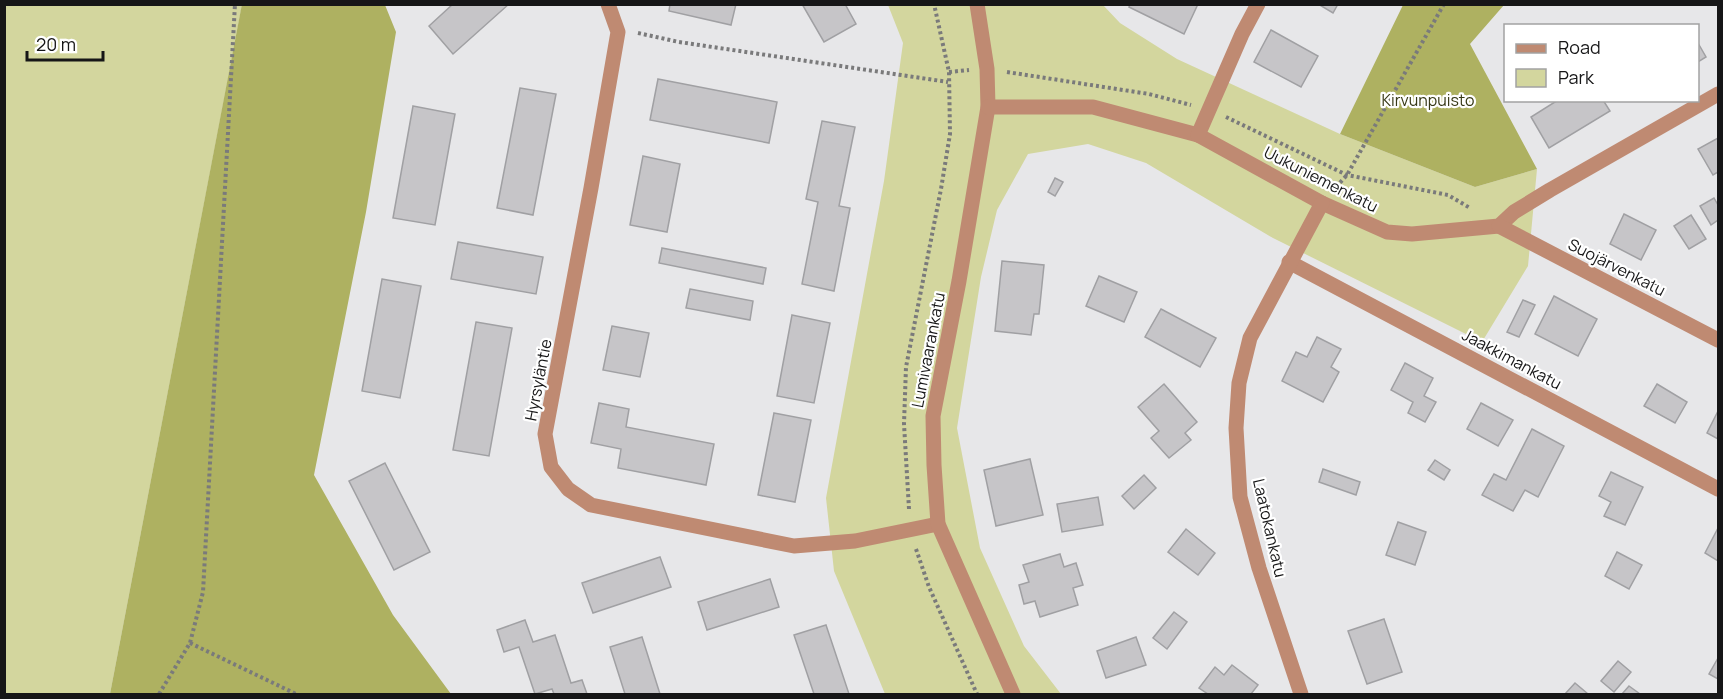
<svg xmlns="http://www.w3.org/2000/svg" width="1723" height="699" viewBox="0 0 1723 699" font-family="Manrope,sans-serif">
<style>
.green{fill:#d3d69e}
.forest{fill:#aeb161}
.building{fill:#c6c5c8;stroke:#a0a0a3;stroke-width:1.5}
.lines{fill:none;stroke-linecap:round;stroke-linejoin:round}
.path{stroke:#7a7a7b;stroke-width:4;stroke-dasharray:3 3;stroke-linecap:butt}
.minor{stroke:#bf8a72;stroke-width:15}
.labels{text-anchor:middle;stroke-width:4.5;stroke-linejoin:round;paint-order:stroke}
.park-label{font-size:16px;fill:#373816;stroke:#fff}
.street-label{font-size:16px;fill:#161617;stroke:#fff}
</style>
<rect width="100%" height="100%" fill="#e7e7e9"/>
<g class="green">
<polygon points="4,5 242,5 110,694 5,694"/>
<polygon points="888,5 1103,5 1120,23 1177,59 1340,134 1475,187 1537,169 1528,266 1482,342 1273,238 1146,163 1088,144 1028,154 997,210 981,277 957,428 980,548 1024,646 1061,694 885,694 834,571 826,498 884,181 903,43"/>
</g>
<g class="forest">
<polygon points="242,4 385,5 396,32 366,212 314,475 393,615 451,694 110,694"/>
<polygon points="1403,5 1504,5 1470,44 1537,169 1475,187 1340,134"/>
</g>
<g class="building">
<polygon points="453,4 509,4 453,54 429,26"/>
<polygon points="670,4 736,4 731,25 669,11"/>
<polygon points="802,4 845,4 856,24 824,42"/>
<polygon points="1130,4 1198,4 1184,34 1129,7"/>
<polygon points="1318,4 1338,4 1333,13"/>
<polygon points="1271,30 1318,56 1301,87 1254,62"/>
<polygon points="1698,43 1706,57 1698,62"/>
<polygon points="658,79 777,102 769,143 650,120"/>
<polygon points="520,88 556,94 533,215 497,208"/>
<polygon points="1558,100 1603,100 1610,111 1549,148 1531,117"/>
<polygon points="413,106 455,114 435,225 393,218"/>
<polygon points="822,121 855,127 839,206 850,208 834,291 802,284 818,202 806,199"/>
<polygon points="1718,138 1718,172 1713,175 1698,149"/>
<polygon points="643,156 680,164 667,232 630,225"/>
<polygon points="1055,178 1063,182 1055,196 1048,192"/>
<polygon points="1714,198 1718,205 1718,220 1711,225 1700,206"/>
<polygon points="1624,214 1656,230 1641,260 1610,244"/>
<polygon points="1691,215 1706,239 1689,249 1674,226"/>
<polygon points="458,242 543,257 536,294 451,279"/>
<polygon points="662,248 766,268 763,284 659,263"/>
<polygon points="1002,261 1044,265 1039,314 1034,314 1031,335 995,331"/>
<polygon points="1099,276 1137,292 1124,322 1086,306"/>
<polygon points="382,279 421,286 400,398 362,391"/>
<polygon points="690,289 753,301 750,320 686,308"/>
<polygon points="1554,296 1597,319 1578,356 1535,334"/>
<polygon points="1523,300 1535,305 1519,337 1507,332"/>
<polygon points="1161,309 1216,338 1200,367 1145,337"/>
<polygon points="792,315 830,323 814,403 777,396"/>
<polygon points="476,322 512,328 489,456 453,450"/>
<polygon points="612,326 649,333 640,377 603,370"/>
<polygon points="1317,337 1341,349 1331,367 1339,372 1323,402 1282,381 1296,352 1307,357"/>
<polygon points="1405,363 1433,378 1424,396 1436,402 1425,422 1408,413 1413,402 1391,390"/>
<polygon points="1164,384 1197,422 1185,433 1191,440 1169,458 1151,438 1159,431 1138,407"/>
<polygon points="1657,384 1687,402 1675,423 1644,406"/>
<polygon points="599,403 629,409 626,427 714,444 706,485 618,468 621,449 591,443"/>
<polygon points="1481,403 1513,420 1498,446 1467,429"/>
<polygon points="1718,411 1718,439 1707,433"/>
<polygon points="774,413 811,420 795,502 758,495"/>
<polygon points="1532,429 1564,446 1538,497 1525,490 1513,511 1482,495 1494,474 1506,480"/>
<polygon points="1030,459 1043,515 996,526 984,470"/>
<polygon points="1435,460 1450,470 1444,480 1428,470"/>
<polygon points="385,463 430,552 394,570 349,481"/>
<polygon points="1323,469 1360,482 1356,495 1319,482"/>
<polygon points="1611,472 1643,487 1625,525 1604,516 1611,502 1599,496"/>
<polygon points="1144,475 1156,488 1134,509 1122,496"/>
<polygon points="1098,497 1103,525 1062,532 1057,504"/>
<polygon points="1398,522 1426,532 1415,565 1386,555"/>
<polygon points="1718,528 1718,561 1705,553"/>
<polygon points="1186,529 1215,553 1198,575 1168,552"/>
<polygon points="1617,552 1642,565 1629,589 1605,576"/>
<polygon points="1060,554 1064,567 1076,563 1083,585 1073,588 1078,605 1040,617 1035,601 1024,604 1019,585 1029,582 1023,565"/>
<polygon points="660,557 671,587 593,613 582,583"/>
<polygon points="770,579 779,607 707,630 698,602"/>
<polygon points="1174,612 1187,622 1167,649 1153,638"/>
<polygon points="1384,619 1402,672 1367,684 1348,631"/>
<polygon points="525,620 533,642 555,635 571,683 582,680 587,694 554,694 552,689 535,694 519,647 504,652 497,630"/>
<polygon points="826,625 849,694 814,694 794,635"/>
<polygon points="642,637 660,694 625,694 610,647"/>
<polygon points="1136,637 1146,665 1106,678 1097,651"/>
<polygon points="1718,658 1718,679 1709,674"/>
<polygon points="1618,661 1631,672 1614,692 1601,681"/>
<polygon points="1232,665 1258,685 1251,694 1208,694 1199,688 1215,667 1224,675"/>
<polygon points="1575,683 1588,694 1565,694"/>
<polygon points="1629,686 1640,694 1622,694"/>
</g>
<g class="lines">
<g class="path">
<polyline points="638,33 679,42 948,82"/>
<polyline points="949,72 969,70"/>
<polyline points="1007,72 1149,94 1191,105"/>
<polyline points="1226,117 1347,175 1448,195 1470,208"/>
<polyline points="1336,187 1347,175 1444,4"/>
<polyline points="909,509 904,424 906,367 941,189 950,134 949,72 934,4"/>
<polyline points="916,549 929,587 977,694"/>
<polyline points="190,643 296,694"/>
<polyline points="159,694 190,643 203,592 235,4"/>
</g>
<g class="minor">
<polyline points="608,4 618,32 591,188 545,434 551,467 568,489 591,505 794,546 855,541 938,524"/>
<polyline points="977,4 987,69 988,107 959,281 933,416 934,465 938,524 1013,694"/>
<polyline points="988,107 1093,107 1198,135 1322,203 1387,232 1412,234 1499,226 1514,212 1550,190 1718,94"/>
<polyline points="1198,135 1242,34 1258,4"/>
<polyline points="1499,226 1718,340"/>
<polyline points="1289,262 1718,489"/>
<polyline points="1301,694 1259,568 1240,497 1236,428 1239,383 1250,338 1322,203"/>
</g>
</g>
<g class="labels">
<g class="park-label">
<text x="1428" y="106">Kirvunpuisto</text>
</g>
<g class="street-label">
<text transform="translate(1321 179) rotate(27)" y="6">Uukuniemenkatu</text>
<text transform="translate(1617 267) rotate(27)" y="6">Suojärvenkatu</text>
<text transform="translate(928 350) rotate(-79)" y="6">Lumivaarankatu</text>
<text transform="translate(1512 359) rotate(28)" y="6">Jaakkimankatu</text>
<text transform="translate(538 380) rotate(-79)" y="6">Hyrsyläntie</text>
<text transform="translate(1270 528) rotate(77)" y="6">Laatokankatu</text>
</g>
</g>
<rect width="1723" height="699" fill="none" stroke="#161617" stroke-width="12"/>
<rect x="1504" y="24" width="195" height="78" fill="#ffffff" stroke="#a2a2a2" stroke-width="1.5"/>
<rect x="1516" y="44" width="30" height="9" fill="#bf8a72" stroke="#a2a2a2" stroke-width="1.5"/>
<text x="1558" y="54" font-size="18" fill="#161617">Road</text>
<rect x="1516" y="69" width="30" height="18" fill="#d3d69e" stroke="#a2a2a2" stroke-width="1.5"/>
<text x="1558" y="84" font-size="18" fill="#161617">Park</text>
<path d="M27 51v9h76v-9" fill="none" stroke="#161617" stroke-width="3"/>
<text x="36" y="51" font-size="18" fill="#161617" stroke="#ffffff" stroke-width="4.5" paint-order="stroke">20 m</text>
</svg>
